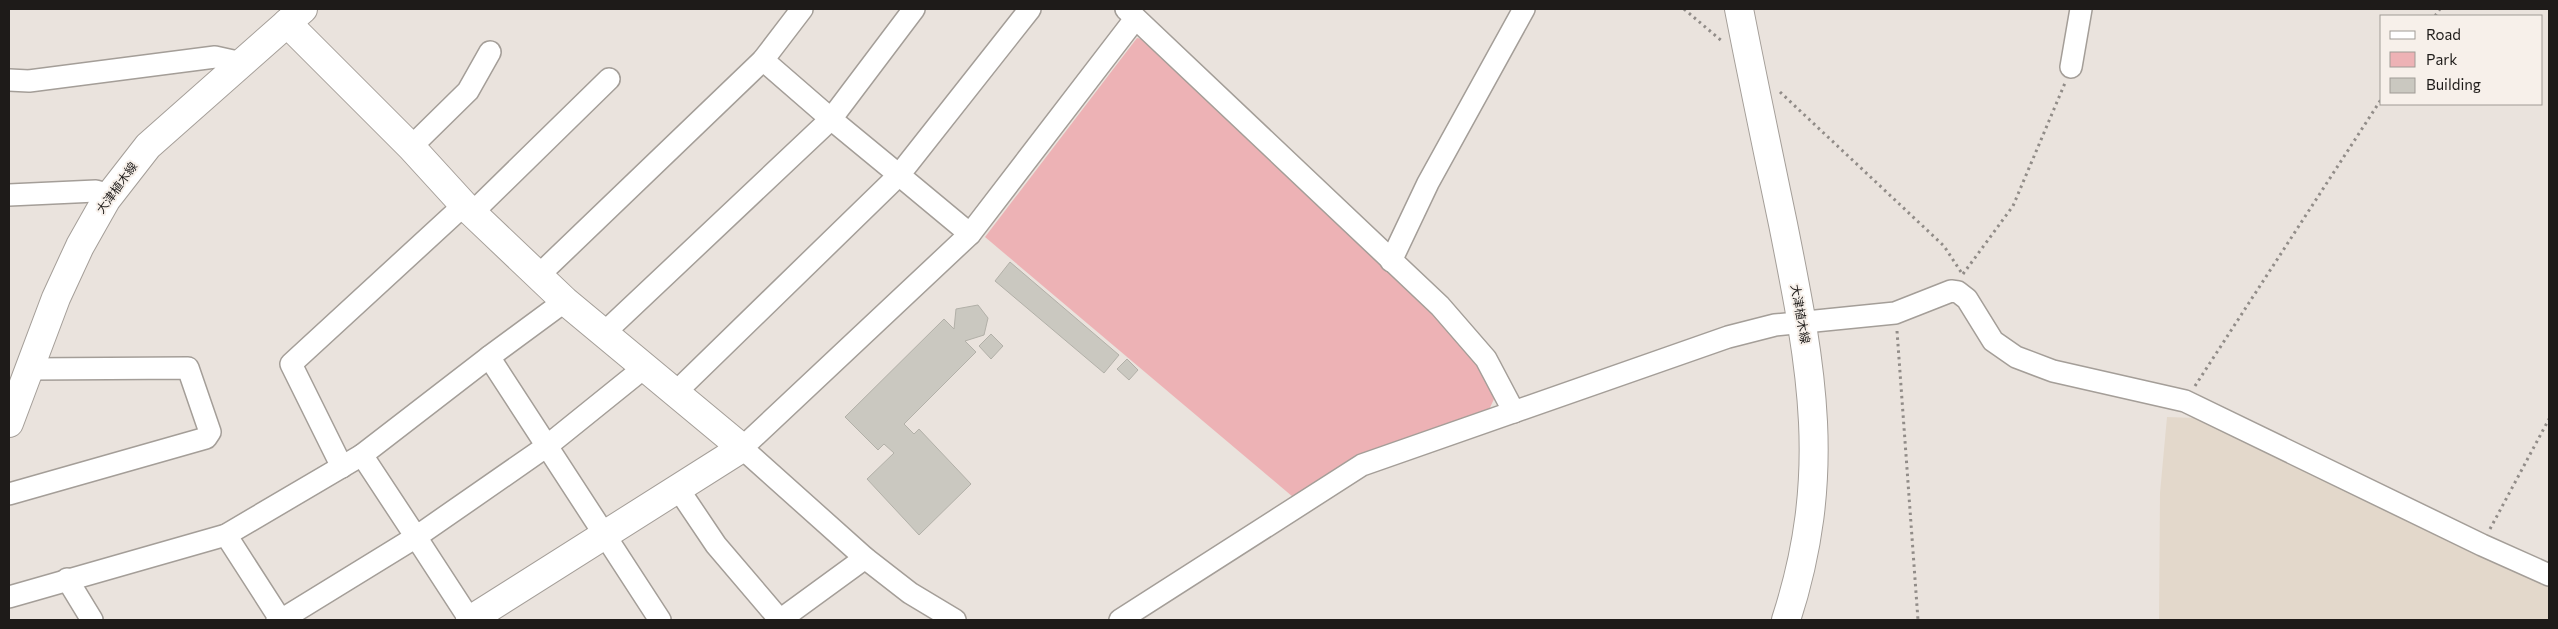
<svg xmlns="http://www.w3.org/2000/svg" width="2558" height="629" viewBox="0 0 2558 629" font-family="Commissioner,'Noto Sans JP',sans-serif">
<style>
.built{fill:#e3d8cb}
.green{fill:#edb2b5}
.building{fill:#cac8c0;stroke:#b2b0a8}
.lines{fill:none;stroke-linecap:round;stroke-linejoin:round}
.street-casing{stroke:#a49e98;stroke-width:24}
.secondary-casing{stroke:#a49e98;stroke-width:30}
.primary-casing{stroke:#a49e98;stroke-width:30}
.path{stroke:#918c88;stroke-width:3;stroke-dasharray:2.5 4;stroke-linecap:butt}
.street{stroke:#fff;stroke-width:21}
.secondary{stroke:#fff;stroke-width:28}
.primary{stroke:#fff;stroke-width:28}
.labels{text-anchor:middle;stroke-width:4;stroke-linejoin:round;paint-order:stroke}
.street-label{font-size:12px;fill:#1e1b19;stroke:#f7f0ea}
</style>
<rect width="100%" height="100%" fill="#eae3dd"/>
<polygon class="built" points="2167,417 2196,418 2549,585 2549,620 2159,620 2160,493"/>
<polygon class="green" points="1137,38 1146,40 1435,314 1480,363 1494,399 1487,414 1293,497 985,237"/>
<g class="building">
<polygon points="1010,262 1119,355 1104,373 995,281"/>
<polygon points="978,305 988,318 984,335 965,341 976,352 904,424 914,434 919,429 971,484 919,535 867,479 894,453 884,444 878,450 845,417 944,319 954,329 956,309"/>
<polygon points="991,334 1003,346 991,359 979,346"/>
<polygon points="1127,359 1138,370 1129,380 1117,369"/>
</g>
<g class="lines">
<defs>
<g id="street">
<polyline points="1126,9 1440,306 1486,359 1514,412"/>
<polyline points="763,60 831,119 914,9"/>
<polyline points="2071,67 2081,9"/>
<polyline points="9,80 29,81 215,57 242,63"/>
<polyline points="411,147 468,91 490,52"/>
<polyline points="9,195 96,191 110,195"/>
<polyline points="472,213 609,79"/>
<polyline points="970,234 899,175 1030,9"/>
<polyline points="1391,261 1428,183 1524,9"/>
<polyline points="539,275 763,60 802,9"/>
<polyline points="604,333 831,119 899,175 676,392"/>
<polyline points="489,357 660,620"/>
<polyline points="362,455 416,537 547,446 645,367"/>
<polyline points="342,467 291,364 464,205"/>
<polyline points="679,490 716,545 780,620 865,558"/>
<polyline points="9,494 206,438 210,432 188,368 29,369"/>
<polyline points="226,535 280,619 277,620"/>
<polyline points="67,579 92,620"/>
<polyline points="9,597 226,535 362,455 489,357 565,301"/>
<polyline points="281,620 416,537 470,620"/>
<polyline points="955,620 910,593 865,558 742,448 970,234 1135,19"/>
<polyline points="1120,620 1362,465 1728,337 1775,325 1895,313 1951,291 1958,292 1967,299 1993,341 2016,357 2053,371 2185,401 2482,545 2549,575"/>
</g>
<polyline id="secondary" points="287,23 411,147 464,205 565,301 742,448 470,620"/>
<g id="primary">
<path d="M 1739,9 C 1753,81 1768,152 1783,224 C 1812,369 1833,475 1786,620"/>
<polyline points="9,423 56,298 80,246 106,200 148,146 303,9"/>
</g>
</defs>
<use href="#street" class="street-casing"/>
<use href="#secondary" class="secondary-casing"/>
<use href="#primary" class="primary-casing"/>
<g class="path">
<polyline points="1684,9 1723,42"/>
<polyline points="2435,16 2440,9"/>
<polyline points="1780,92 1944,246 1961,272"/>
<polyline points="1963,274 2013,206 2065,83"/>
<polyline points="1897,331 1918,620"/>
<polyline points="2195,386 2382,98"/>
<polyline points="2490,529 2549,419"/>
</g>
<use href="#street" class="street"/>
<use href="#secondary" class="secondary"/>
<use href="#primary" class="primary"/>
</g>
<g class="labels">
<g class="street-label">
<text transform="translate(117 188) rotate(-54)" y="4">大津植木線</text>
<text transform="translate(1800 314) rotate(80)" y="4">大津植木線</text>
</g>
</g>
<rect width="2558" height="629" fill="none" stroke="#1e1b19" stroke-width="20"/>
<rect x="2380" y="15" width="162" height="90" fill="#f7f0ea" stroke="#a09b96"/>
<rect x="2390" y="31" width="25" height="8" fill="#ffffff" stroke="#a09b96"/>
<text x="2426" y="40" font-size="15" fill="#1e1b19">Road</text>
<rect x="2390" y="52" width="25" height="15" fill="#edb2b5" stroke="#a09b96"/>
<text x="2426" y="65" font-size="15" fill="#1e1b19">Park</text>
<rect x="2390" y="78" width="25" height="15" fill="#cac8c0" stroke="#a09b96"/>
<text x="2426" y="90" font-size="15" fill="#1e1b19">Building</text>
</svg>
